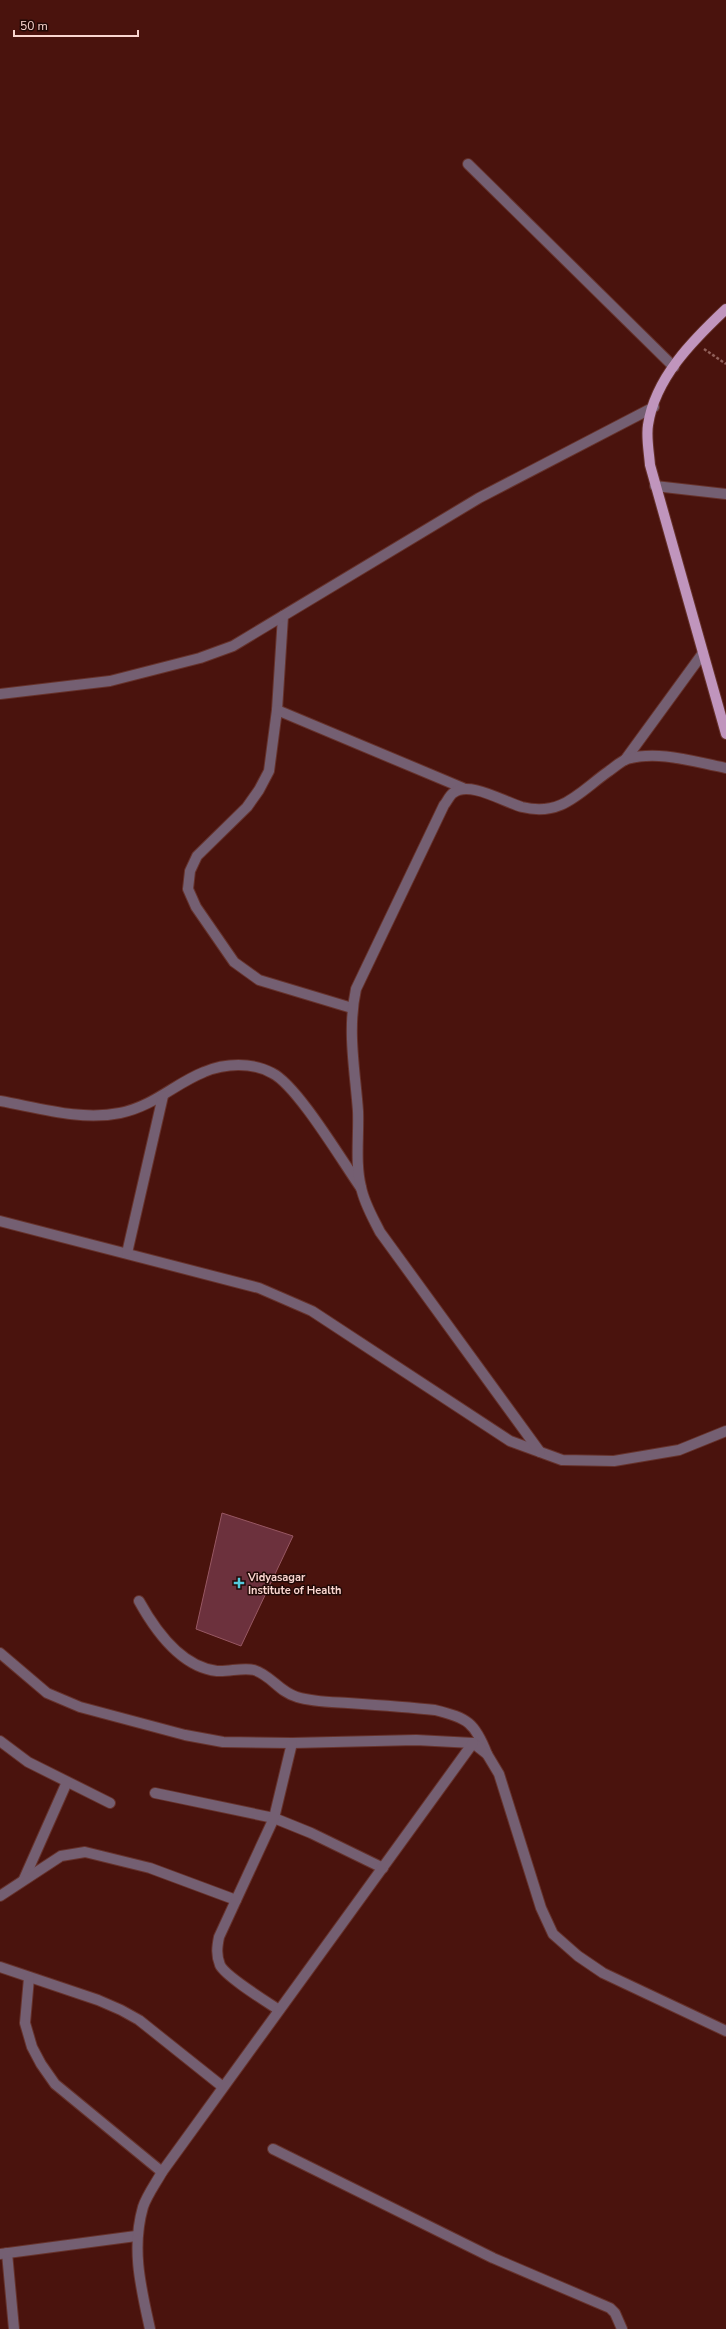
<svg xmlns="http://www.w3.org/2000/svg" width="726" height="2329" viewBox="0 0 726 2329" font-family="'Nunito Sans',sans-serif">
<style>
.building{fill:#6c313d;stroke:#985863}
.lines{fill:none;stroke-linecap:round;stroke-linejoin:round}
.minor-casing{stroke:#66322c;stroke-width:12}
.major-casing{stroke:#66322c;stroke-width:12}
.path{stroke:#90605a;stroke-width:2.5;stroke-dasharray:3 2;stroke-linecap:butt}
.minor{stroke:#745f72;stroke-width:10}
.major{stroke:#c095bd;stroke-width:10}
.poi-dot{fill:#54cadc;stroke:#210906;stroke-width:1.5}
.labels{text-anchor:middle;stroke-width:3;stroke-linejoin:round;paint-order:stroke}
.poi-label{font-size:11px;font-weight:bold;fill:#fad5cf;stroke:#210906;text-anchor:start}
</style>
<rect width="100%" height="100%" fill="#4a130d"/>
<polygon class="building" points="222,1513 293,1536 241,1646 196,1629"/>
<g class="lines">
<defs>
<g id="minor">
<polyline points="468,164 674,367"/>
<polyline points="655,486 726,494"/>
<polyline points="283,616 277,710 269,771 259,790 247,807 197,856 190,871 188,889 196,907 234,962 259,980 352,1008"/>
<polyline points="0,694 110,681 200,658 233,646 479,498 654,407"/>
<polyline points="277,710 463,788"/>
<polyline points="625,760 703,653"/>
<path d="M 0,1101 C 39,1108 81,1121 120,1113 C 154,1106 174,1084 204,1072 C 225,1063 252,1062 272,1073 C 297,1085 342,1161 361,1188"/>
<polyline points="0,1221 259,1288 312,1311 510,1441 562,1460 614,1461 679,1450 726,1431"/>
<polyline points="127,1253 163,1096"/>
<path d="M 540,1452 L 380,1232 C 373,1218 364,1203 361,1187 C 355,1163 359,1136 358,1111 C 355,1070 347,1030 356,989 L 444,805 C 447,802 449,796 453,793 C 469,780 504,802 522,807 C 562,817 579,792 609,771 C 615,767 621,761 627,759 C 659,750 694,762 726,768"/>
<path d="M 139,1601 C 155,1630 181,1667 217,1671 C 229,1672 243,1667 254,1670 C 271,1675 279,1692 297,1697 C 313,1702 331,1702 348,1703 C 377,1705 406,1707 435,1710 C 468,1718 475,1723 487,1754"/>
<polyline points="0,1653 47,1693 80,1707 185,1735 223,1742 292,1743 416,1740 473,1743 487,1754 499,1774 541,1908 553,1934 578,1956 603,1973 726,2031"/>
<polyline points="0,1741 28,1762 110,1803"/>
<polyline points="155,1793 274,1818 311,1833 383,1868"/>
<polyline points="24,1879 67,1782"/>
<polyline points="0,1896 61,1856 85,1852 150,1868 236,1900"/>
<polyline points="0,1967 98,2000 121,2010 139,2020 223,2087"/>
<polyline points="29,1978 25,2023 32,2047 41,2064 55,2084 162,2172"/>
<path d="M 279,2010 C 267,2002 225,1976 220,1965 C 216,1955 217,1947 219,1937 L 274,1818 L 292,1743"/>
<polyline points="273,2149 493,2258 610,2308 615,2313 622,2329"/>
<polyline points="7,2253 14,2329"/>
<polyline points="0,2254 136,2236"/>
<path d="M 150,2329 C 141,2288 131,2249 143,2207 C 147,2195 156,2183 162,2172 L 473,1743"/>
</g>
<path id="major" d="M 726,309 C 693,340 655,378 648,425 C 646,437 649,452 650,465 L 726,734"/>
</defs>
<use href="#minor" class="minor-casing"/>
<use href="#major" class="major-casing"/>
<polyline class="path" points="704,349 726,364"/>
<use href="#minor" class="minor"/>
<use href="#major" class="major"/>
</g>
<path class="poi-dot" d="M237 1577h4v4h4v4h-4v4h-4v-4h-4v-4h4z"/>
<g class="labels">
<g class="poi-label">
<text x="248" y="1581">Vidyasagar<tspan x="248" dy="13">Institute of Health</tspan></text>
</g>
</g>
<path d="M14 30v6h124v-6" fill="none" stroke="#fad5cf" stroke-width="2"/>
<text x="20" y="30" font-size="12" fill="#fad5cf" stroke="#210906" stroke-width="3" paint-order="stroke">50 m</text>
</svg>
